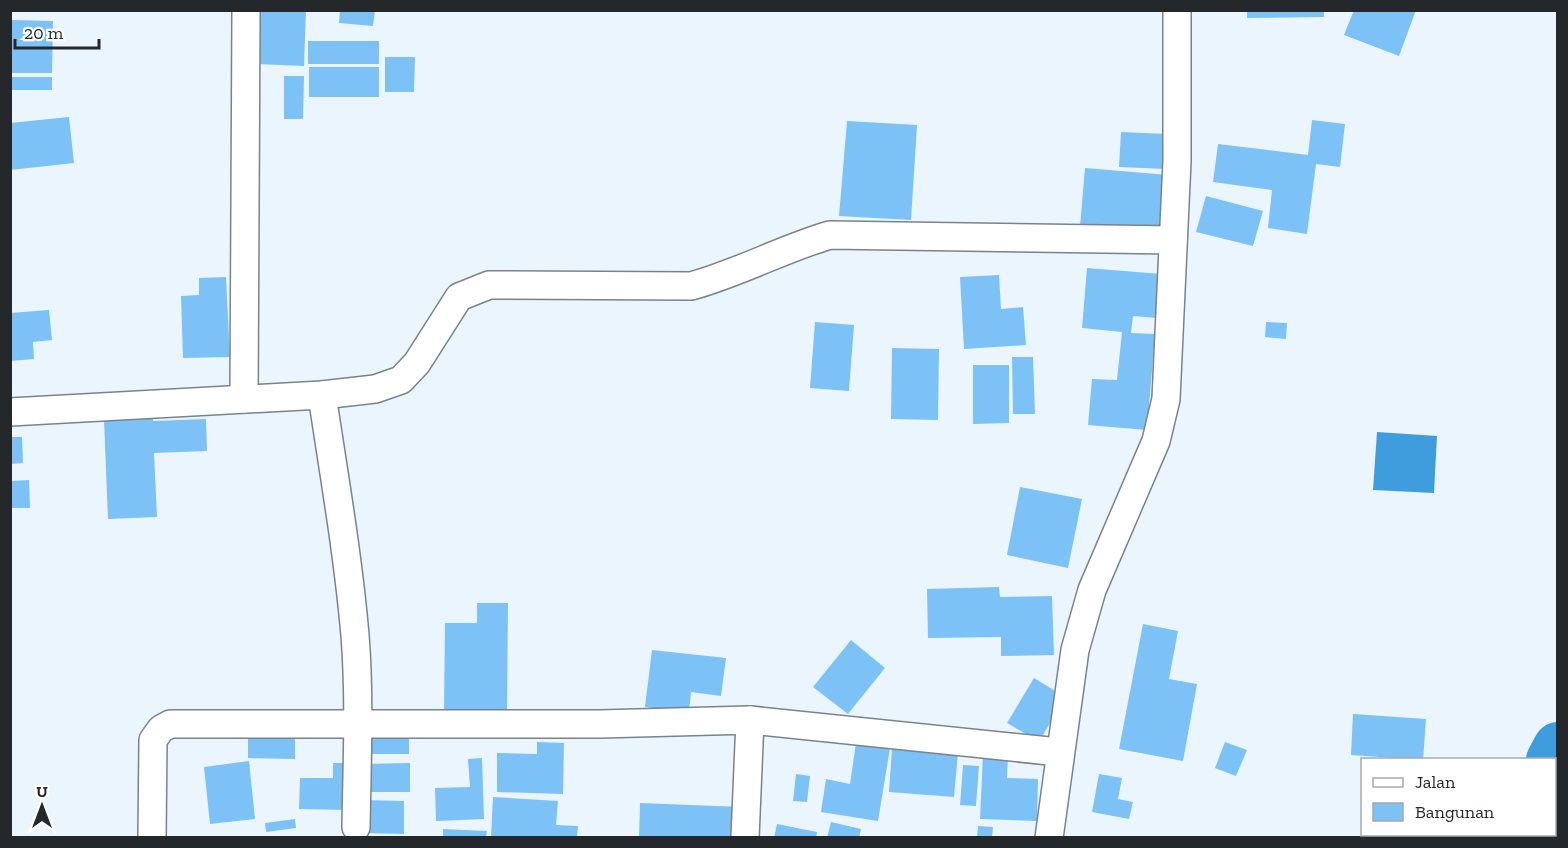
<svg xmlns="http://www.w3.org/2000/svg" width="1568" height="848" viewBox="0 0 1568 848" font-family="'Zilla Slab',serif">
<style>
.water{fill:#409ddd}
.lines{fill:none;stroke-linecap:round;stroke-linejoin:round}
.river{stroke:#409ddd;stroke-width:50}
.building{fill:#7cc2f6}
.minor-casing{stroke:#7a838c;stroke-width:30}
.minor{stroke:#fff;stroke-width:27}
</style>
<rect width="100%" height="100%" fill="#eaf5fe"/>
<polygon class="water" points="1377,432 1437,436 1434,493 1373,490"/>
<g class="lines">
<g class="river">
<polyline points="1551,760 1558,747"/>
<polyline points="1512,838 1513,834"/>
</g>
</g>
<g class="building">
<polygon points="259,10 306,10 304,66 257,64"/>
<polygon points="340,10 375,10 373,26 339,23"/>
<polygon points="1247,10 1324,10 1324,17 1247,18"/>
<polygon points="1354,10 1416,10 1399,56 1344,35"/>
<polygon points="11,20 53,21 52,73 10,73"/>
<rect x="308" y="41" width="71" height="23"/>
<polygon points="385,57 415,57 414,92 385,92"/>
<rect x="309" y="67" width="70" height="30"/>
<polygon points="284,76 304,76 303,119 284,119"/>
<rect x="10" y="77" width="42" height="13"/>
<polygon points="69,117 74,163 10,170 10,123"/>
<polygon points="1312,120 1345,124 1340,167 1316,164 1307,234 1268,228 1272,190 1213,182 1218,144 1308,155"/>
<polygon points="847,121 917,125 911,220 839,216"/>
<polygon points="1121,132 1168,134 1166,169 1119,167"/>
<polygon points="1085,168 1168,175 1163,234 1080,227"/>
<polygon points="1206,196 1263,211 1253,246 1196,232"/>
<polygon points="1087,268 1161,274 1157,318 1133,316 1131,333 1155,334 1147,430 1088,425 1092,379 1117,380 1122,332 1082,328"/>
<polygon points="999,275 1001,309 1023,307 1026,345 964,349 960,277"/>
<polygon points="226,277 230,357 183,358 181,296 199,295 199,278"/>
<polygon points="49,310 52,340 33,342 34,359 10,361 10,313"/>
<polygon points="815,322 854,325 849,391 810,388"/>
<polygon points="1266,322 1287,323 1286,339 1265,337"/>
<polygon points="892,348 939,349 938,420 891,419"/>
<polygon points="1012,357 1033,357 1035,414 1013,414"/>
<polygon points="973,365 1009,365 1009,423 973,424"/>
<polygon points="153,417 153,421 206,419 207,451 154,453 157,517 108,519 104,420"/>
<polygon points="10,437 22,437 23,463 10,464"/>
<polygon points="29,480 30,508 10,508 10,481"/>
<polygon points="1020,487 1082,499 1068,568 1007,555"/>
<polygon points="999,587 1000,597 1052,596 1054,655 1001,656 1001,637 928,638 927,589"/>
<polygon points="477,603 508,603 507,712 444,711 445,623 477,623"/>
<polygon points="1143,624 1178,631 1169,679 1197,684 1183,761 1119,749"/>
<polygon points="851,640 885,668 848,714 813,687"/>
<polygon points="652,650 726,658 721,696 691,692 689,712 645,707"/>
<polygon points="1034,678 1065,697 1039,742 1007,723"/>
<polygon points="1353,714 1426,719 1423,760 1351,755"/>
<polygon points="248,732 295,732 295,759 248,758"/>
<rect x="367" y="735" width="42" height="19"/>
<polygon points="537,742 564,743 563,794 497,792 497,753 537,754"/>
<polygon points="1225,742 1247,750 1236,776 1215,768"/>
<polygon points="856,743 890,748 878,821 821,812 826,779 850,784"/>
<polygon points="892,748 958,753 954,797 889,792"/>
<polygon points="983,754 1008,755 1007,778 1038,779 1037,821 980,819"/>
<polygon points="482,758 484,819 436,821 435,788 470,787 468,759"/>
<polygon points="249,761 255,819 210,824 204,767"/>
<polygon points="333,763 350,763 349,810 299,809 300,778 333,778"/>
<polygon points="410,763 410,792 363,792 363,764"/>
<polygon points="963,765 979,766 976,806 960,805"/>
<polygon points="796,774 810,776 807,802 793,801"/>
<polygon points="1099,774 1122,778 1118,799 1133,802 1129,819 1092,812"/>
<polygon points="493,797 558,801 556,825 578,826 577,838 491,838"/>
<polygon points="362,800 404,801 404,834 362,833"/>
<polygon points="640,803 741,807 740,838 639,838"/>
<polygon points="295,819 296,828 266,832 265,823"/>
<polygon points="831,822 861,829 859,838 827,838"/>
<polygon points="777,824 817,832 816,838 774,838"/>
<polygon points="978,826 993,827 992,838 977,838"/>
<polygon points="443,829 487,831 486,838 443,838"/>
</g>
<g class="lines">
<defs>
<g id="minor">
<path d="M 322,395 C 334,475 348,555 355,635 C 360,699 357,763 356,827"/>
<polyline points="244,399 246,10"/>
<path d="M 10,412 L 322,395 L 375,389 L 401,380 L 417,363 L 459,297 L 489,285 L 691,286 C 739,273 782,249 830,235 L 1173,240"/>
<polyline points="152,838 153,740 161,729 170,724 600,724 750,720 1059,752"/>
<polyline points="745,838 750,720"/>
<polyline points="1049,838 1075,650 1092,590 1156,441 1166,399 1177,161 1177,10"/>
</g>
</defs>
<use href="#minor" class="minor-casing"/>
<use href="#minor" class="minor"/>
</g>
<rect width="1568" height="848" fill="none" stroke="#24282b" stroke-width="24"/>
<rect x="1361" y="758" width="195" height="78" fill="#ffffff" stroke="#a7a9aa" stroke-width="1.5"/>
<rect x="1373" y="778" width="30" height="9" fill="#ffffff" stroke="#a7a9aa" stroke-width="1.5"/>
<text x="1415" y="788" font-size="18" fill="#24282b">Jalan</text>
<rect x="1373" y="803" width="30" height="18" fill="#7cc2f6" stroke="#a7a9aa" stroke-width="1.5"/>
<text x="1415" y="818" font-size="18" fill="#24282b">Bangunan</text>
<g transform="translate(42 806)" stroke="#ffffff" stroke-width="4.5" paint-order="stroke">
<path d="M0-4.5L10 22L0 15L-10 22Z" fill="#24282b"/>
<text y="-9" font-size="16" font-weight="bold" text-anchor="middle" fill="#24282b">U</text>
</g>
<path d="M15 39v9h84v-9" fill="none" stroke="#24282b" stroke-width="3"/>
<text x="24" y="39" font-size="18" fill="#24282b" stroke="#ffffff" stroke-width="4.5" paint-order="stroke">20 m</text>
</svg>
